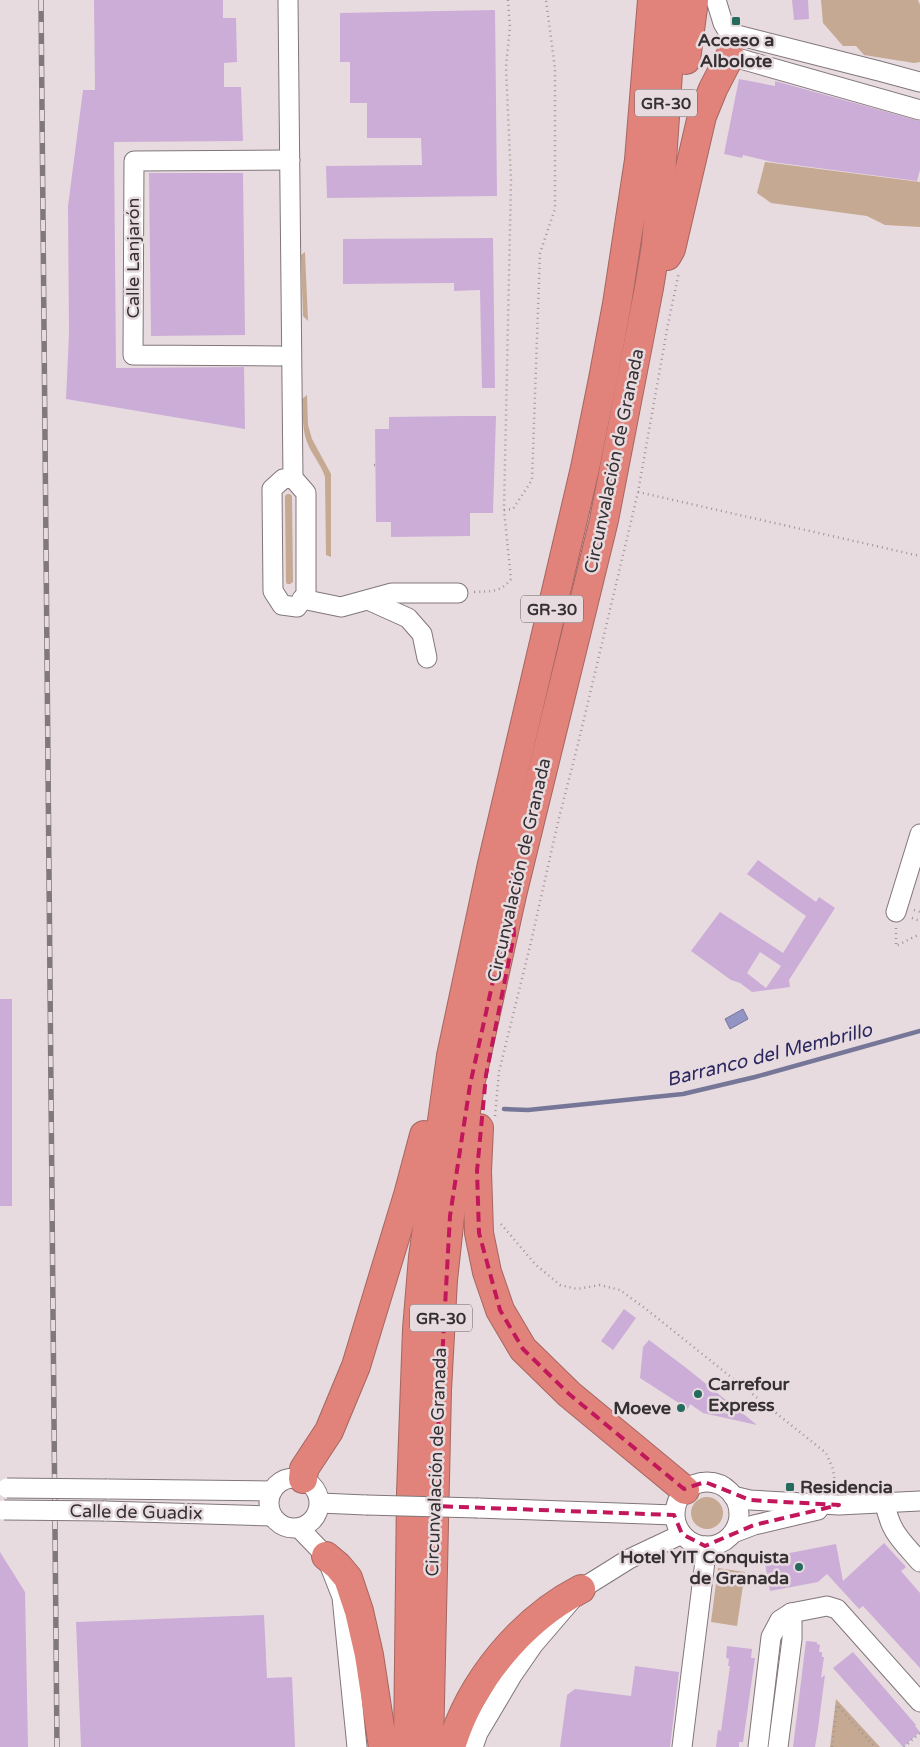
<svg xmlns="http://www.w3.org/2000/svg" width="920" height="1747" viewBox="0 0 920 1747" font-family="'Varela Round',sans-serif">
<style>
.green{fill:#c5a992}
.water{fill:#9295c3;stroke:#767798}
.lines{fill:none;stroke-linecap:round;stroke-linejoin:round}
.stream{stroke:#767798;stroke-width:4.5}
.building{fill:#ccadd7;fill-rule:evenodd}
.minor-casing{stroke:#81767a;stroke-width:21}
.highway-casing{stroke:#a56661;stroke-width:30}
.path{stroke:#9e9598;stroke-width:2.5;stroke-dasharray:1 4;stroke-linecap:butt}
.minor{stroke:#fff;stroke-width:19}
.highway{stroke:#e1837a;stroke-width:28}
.rail-casing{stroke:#80787b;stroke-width:5.5}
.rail{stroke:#e7dbdf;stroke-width:4;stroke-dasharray:11;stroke-linecap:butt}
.minor-bridge-casing{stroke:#81767a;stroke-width:21;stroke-linecap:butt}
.minor-bridge{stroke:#fff;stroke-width:19}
.marked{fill:none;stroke:#c2185b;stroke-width:4;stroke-dasharray:10 6;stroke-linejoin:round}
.poi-dot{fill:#256a5d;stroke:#e7dbdf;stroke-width:2}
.labels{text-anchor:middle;stroke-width:5;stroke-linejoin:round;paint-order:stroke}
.shield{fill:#e7dbdf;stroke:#6a6366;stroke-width:1}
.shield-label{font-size:16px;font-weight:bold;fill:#353032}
.poi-label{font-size:18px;font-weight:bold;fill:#353032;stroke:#e7dbdf;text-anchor:start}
.street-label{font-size:18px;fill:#353032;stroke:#e7dbdf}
.water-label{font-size:19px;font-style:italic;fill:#2b2760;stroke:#e7dbdf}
</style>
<rect width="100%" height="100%" fill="#e7dbdf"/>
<g class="green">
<polygon points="821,0 918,0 920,5 920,62 914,63 864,55 856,46 843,46 823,23"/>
<polygon points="765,162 920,182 920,227 885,225 867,216 771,203 757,193"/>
<polygon points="305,252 308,321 303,316 301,255"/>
<path d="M 307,395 L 308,425 L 312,439 L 331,474 L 331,557 L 326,555 L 325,477 C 321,464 312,455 307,442 C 302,429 303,414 302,399 Z"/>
<polygon points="287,494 290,494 292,496 293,582 290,584 287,584 286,582 285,496"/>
<circle cx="707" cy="1513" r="16"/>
<polygon points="718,1568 745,1572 737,1626 711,1622"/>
<polygon points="836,1699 880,1747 830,1747"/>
</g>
<polygon class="water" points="743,1009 748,1019 730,1029 725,1019"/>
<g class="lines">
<polyline class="stream" points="504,1109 528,1110 683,1094 755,1077 920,1031"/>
</g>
<g class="building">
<polygon points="94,0 223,0 223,18 236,18 237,62 224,63 224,87 241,87 243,141 114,142 116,368 244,367 245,429 66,399 69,334 68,206 83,90 95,90"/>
<polygon points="792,0 808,0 809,19 794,20"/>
<polygon points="495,10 497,196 327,198 326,166 422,165 421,138 367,138 367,103 350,103 350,62 340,62 340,13"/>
<polygon points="739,79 775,86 775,81 920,121 920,170 917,181 772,162 743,155 742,158 724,154"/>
<polygon points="149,173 243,173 245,335 151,336"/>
<polygon points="493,238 495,388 482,388 480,290 454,291 454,283 343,284 343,239"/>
<polygon points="463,416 496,416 493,513 470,513 470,536 391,537 391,522 376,522 375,429 389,429 389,417"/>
<path d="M 758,860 L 816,902 L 819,897 L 835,908 L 789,980 L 790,987 L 752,992 L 740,983 L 731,980 L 691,951 L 720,912 L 783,953 L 806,916 L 747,874 ZM 760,952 L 781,966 L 766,988 L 747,973 Z"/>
<rect x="0" y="999" width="12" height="207"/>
<polygon points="624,1309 636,1318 613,1350 601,1341"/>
<polygon points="649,1340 685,1367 757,1425 703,1413 690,1404 688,1409 640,1378 643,1347"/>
<polygon points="884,1543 906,1567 901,1571 920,1593 920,1668 863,1606 859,1609 827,1574 818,1582 770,1591 764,1558 836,1544 843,1581"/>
<polygon points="0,1552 25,1592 28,1747 0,1747"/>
<polygon points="264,1615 267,1678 292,1677 295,1747 81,1747 76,1622"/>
<polygon points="806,1641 817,1642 817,1644 820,1645 819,1652 822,1652 822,1657 824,1657 821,1678 825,1675 818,1729 815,1747 793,1747"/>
<polygon points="727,1646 752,1649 751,1658 755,1658 743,1742 739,1742 739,1747 716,1747 718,1730 721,1731 730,1666 728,1666 729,1659 726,1658"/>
<polygon points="853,1652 916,1725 915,1726 920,1732 903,1747 833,1668"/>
<polygon points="635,1666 679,1672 670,1747 560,1747 567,1695 575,1689 631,1696"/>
</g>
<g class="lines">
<defs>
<g id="minor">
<polyline points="288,0 293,478 306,493 306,594 297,607 282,605 273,591 272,489 283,479 293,478"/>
<polyline points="716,0 723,23 729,33 730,56 920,110"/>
<polyline points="729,33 879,71 920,82"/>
<polyline points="280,356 133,355 134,161 290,160"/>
<polyline points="302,599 341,607 392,593 458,593"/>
<polyline points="368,600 408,618 422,634 427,658"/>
<polyline points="896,912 920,834"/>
<circle cx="294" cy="1503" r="25"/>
<circle cx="707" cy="1514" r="32"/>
<polyline points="107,1489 272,1491"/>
<polyline points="733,1496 750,1500 839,1505 920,1501"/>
<path d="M 885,1502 C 889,1531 902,1541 920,1562"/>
<polyline points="320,1503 366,1505"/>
<polyline points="478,1508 674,1515"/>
<polyline points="104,1511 272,1516"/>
<polyline points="299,1528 326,1556 342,1597 357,1747"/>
<polyline points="733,1533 754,1525 818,1510"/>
<polyline points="473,1747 478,1733 513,1674 533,1645 581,1589 629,1559 682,1534"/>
<polyline points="682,1747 705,1561 705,1546"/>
<polyline points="758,1747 771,1637 780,1620 791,1613 827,1606 837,1609 920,1702"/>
<polyline points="778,1747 792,1639 792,1623 791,1613"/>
</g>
<g id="highway">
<polyline points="686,60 694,0"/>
<polyline points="667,256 671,249 702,116 713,89 730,56"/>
<polyline points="479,1128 477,1171 479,1233 487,1272 500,1310 523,1349 569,1394 685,1490"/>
<polyline points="303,1479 304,1469 329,1431 356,1366 408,1195 424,1135"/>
<polyline points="326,1556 338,1566 348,1578 359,1611 369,1655 383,1747"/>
<polyline points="408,1747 411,1493 417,1329 423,1257 451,1056 492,864 585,468 603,379 617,304 639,160 652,0"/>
<polyline points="429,1747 437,1390 443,1280 450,1216 470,1085 512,895 604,520 649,288 656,245 659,205 673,0"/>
<path d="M 451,1747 C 470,1682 521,1620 581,1589"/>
</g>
</defs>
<use href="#minor" class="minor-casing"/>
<use href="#highway" class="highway-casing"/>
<g class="path">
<polyline points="374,465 376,465"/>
<polyline points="638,492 920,556"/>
<polyline points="504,510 513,509 532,480 540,253 555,209 555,69 546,0"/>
<path d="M 474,592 C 491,591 500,593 511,579 L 504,510 L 511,181 L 506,67 L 510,27 L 508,0"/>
<polyline points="914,910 920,912"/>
<polyline points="912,918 920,921"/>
<polyline points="896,928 896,946 920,934"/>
<polyline points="495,1116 499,1072 531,942 558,822 579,740 638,492 668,324 679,272"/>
<polyline points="501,1224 535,1264 560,1285 577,1289 600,1285 620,1290 646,1309 826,1453 833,1469 836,1489"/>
<polyline points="832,1747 837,1705 875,1747"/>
<polyline points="904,1747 920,1733"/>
</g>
<use href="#minor" class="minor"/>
<use href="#highway" class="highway"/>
<defs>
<polyline id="rail" points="41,0 57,1747"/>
</defs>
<use href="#rail" class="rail-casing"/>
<use href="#rail" class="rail"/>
<defs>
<g id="minor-bridge">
<polyline points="7,1488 107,1489"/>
<polyline points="366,1505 478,1508"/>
<polyline points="4,1510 104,1511"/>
</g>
</defs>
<use href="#minor-bridge" class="minor-bridge-casing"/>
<use href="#minor-bridge" class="minor-bridge"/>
</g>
<path class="marked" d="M 512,895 L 514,935 L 486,1075 L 477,1171 L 479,1233 L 500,1310 L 523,1349 L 569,1394 L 684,1489 L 705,1482 L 750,1500 L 839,1505 L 754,1525 L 705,1546 L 682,1534 L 674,1515 L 434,1506 L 450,1216 L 470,1085 Z"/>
<g class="poi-dot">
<rect x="731" y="16" width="10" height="10" rx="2.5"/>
<circle cx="698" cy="1394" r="5"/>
<circle cx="681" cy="1408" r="5"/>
<rect x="785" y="1482" width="10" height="10" rx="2.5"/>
<circle cx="799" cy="1567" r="5"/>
</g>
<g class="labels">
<g class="shield">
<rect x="635" y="89.5" width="62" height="27" rx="4"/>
<rect x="521" y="595.5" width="62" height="27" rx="4"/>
<rect x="410" y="1304.5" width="62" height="27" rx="4"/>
</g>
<g class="shield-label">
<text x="666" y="109">GR-30</text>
<text x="552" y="615">GR-30</text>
<text x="441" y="1324">GR-30</text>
</g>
<g class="poi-label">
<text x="736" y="46" text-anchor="middle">Acceso a<tspan x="736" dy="21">Albolote</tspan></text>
<text x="708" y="1390">Carrefour<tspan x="708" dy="21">Express</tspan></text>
<text x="671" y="1414" text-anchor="end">Moeve</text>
<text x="800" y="1493">Residencia</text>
<text x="789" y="1563" text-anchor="end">Hotel YIT Conquista<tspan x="789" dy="21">de Granada</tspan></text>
</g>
<g class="street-label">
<text transform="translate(133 258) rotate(-90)" y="6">Calle Lanjarón</text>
<text transform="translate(614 461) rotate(-78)" y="6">Circunvalación de Granada</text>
<text transform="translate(519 870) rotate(-77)" y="6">Circunvalación de Granada</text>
<text transform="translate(436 1462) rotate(-88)" y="6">Circunvalación de Granada</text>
<text transform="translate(136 1512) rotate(1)" y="6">Calle de Guadix</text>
</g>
<g class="water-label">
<text transform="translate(769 1054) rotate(-14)" y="7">Barranco del Membrillo</text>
</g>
</g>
</svg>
